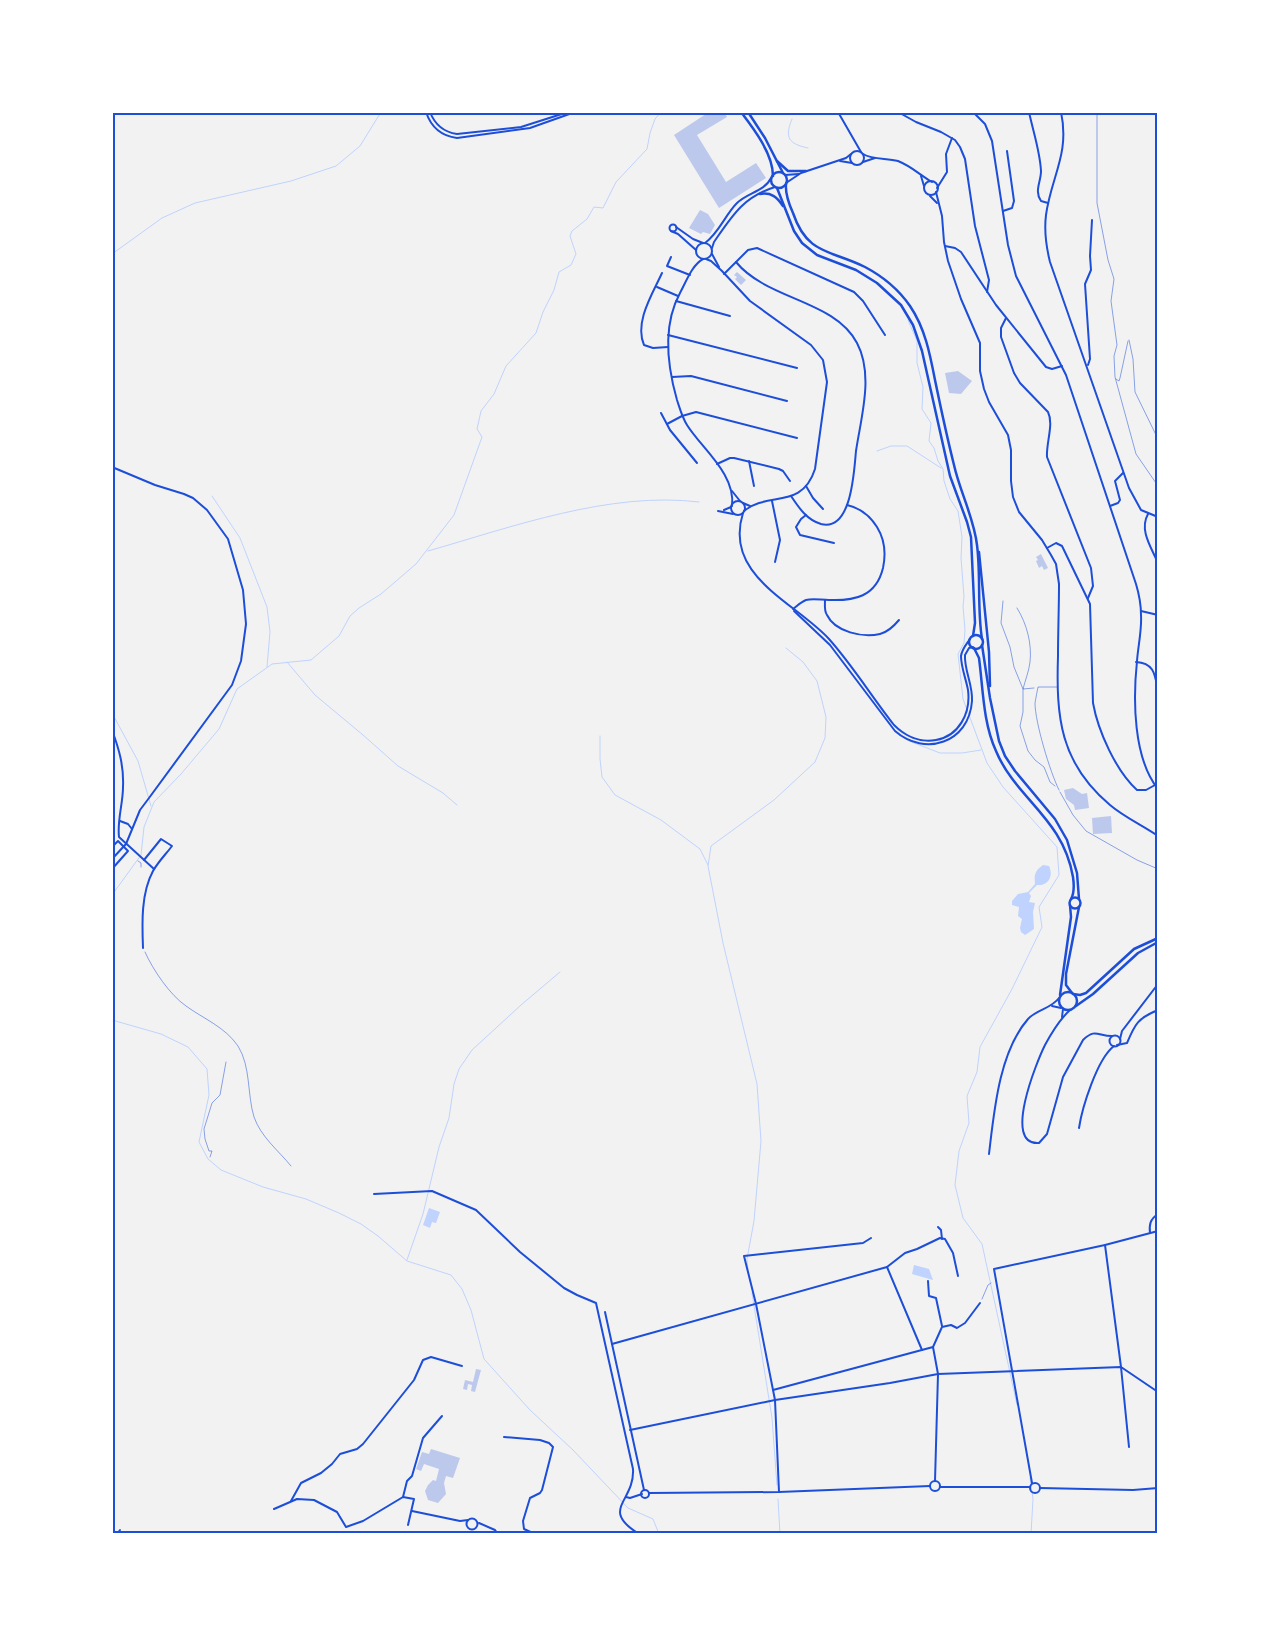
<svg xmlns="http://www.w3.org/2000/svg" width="1270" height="1646" viewBox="0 0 1270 1646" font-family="'PT Sans Narrow',sans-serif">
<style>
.water{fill:#bfd3fe}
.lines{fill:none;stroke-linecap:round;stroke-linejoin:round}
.stream{stroke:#bfd3fe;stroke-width:1}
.building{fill:#bdc9ec}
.path{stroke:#1d4ed8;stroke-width:0.5}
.service{stroke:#1d4ed8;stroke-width:0.5}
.minor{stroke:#1d4ed8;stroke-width:2}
.tertiary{stroke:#1d4ed8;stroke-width:2}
.secondary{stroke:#1d4ed8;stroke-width:2.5}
.neatline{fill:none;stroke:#1d4ed8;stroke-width:2}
</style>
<rect width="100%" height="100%" fill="#f2f2f2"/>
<g class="water">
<path d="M 1043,865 L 1049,866 C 1054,876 1048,886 1037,885 L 1029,893 L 1031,896 L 1029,902 L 1035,903 L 1033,912 L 1034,929 L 1025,935 L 1021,932 L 1020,928 L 1022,919 L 1018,916 L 1019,907 L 1012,905 L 1012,901 L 1018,894 L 1028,892 L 1035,884 C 1034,874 1035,871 1043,865 Z"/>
<polygon points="429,1208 440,1212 436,1223 432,1222 430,1228 423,1225"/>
<polygon points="914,1265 929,1269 933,1280 912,1274"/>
</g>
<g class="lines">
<g class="stream">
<path d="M 792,119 C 784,138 789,144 808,148"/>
<polyline points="112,254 162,218 195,203 291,181 336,166 360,146 381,112"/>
<polyline points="908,320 917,341 917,363 923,387 922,409 931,423 929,441 934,448 938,461 943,469 944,481 950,499 958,511 962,537 961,558 964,597 963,606 965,630 964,643 958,654 963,699 987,763 1003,787 1057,847 1059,875 1039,907 1042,927 1012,989 980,1047 977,1072 967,1096 969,1123 959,1151 955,1185 963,1218 982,1244 1017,1405"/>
<polyline points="877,451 891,446 907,446 941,468"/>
<polyline points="212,496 240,538 267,607 270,632 267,667"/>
<path d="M 428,551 C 512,527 610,491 699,502"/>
<polyline points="287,662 315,695 363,735 398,766 443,793 457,805"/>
<polyline points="112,713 138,761 151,806"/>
<polyline points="600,736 600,759 602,777 615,795 661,820 700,849 708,865"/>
<polyline points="909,741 940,753 962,753 981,750"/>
<polyline points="112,895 141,855 144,827 154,802 181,774 219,729 237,689 272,664 311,660 339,636 350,616 359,608 381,594 416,564 454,515 482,437 477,429 481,411 494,394 506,366 536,333 543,312 554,290 559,272 571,265 576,254 570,236 572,231 587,219 594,207 603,208 616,182 647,149 650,133 655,119 661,112"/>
<polyline points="112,1020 161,1034 188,1047 207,1069 209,1095 199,1142 208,1159 221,1170 263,1187 306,1199 339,1213 361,1224 378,1236 407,1261 451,1275 462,1289 471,1310 484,1359 530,1410 573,1450 628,1508 653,1519 659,1534"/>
<polyline points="407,1260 423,1214 439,1147 449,1118 454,1084 459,1069 472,1050 521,1005 560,972"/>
<polyline points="748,1270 747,1259 754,1221 761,1141 757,1084 723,943 708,866 711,846 774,800 815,762 825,738 826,717 817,681 803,662 786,648"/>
<polyline points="752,1293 772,1418 777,1485"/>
<polyline points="1030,1478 1033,1499 1031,1534"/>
<polyline points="778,1499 780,1534"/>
</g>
</g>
<g class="building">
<polygon points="709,112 724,112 727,117 697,135 726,182 756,163 766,178 719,208 674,135"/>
<polygon points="700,210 708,214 715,225 710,234 703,232 701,234 689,228"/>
<polygon points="737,272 746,280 741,285 735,279 737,277 734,275"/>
<polygon points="958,371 972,381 961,394 949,393 945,373"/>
<polygon points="1041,554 1048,568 1044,570 1042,566 1039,568 1036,561 1038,560 1036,557"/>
<polygon points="1073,788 1082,794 1087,793 1089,808 1075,810 1074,805 1066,799 1064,790"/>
<polygon points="1111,816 1112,833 1093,834 1092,818"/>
<polygon points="476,1369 481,1370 475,1392 471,1391 472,1385 468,1384 467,1390 463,1389 465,1380 473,1382"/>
<polygon points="431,1449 460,1458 453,1478 446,1476 444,1483 446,1494 438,1503 428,1500 425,1491 428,1485 433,1480 436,1481 439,1469 424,1464 421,1471 416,1469 422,1452 429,1454"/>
</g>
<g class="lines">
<g class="path">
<polyline points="1097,112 1097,203 1108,260 1114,279 1111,301 1117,345 1114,356 1115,377 1136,454 1158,486"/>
<polyline points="1129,340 1133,359 1135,392 1158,439"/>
<polyline points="1116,379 1119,381 1120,378 1128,341"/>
<polyline points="1003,601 1001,623 1010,647 1014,667 1023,689 1023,712 1020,726 1028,751 1035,760 1044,767 1050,782 1055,786"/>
<path d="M 1017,608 C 1027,624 1032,644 1030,662 C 1029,671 1025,681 1023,689 L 1034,688"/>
<polyline points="1060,792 1073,815 1086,831 1137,860 1158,869"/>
<polyline points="138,861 141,863 141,867"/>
<path d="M 145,952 C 153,970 170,995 186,1006 C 204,1019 225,1027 238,1046 C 251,1067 247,1094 254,1117 C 261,1137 278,1150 291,1166"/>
<polyline points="210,1157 212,1151 209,1151 205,1139 204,1129 212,1103 220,1095 226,1062"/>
<polyline points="982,1299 988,1285 991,1283"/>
</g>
<path class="service" d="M 1057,687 L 1038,687 C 1037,692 1036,697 1035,703 C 1035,722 1050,772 1059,790"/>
<g class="minor">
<polyline points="838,112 861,152"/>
<polyline points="898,112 916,122 941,132 955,140 960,147 965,159 975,226 989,280 987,292"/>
<path d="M 1029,112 C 1033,131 1040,151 1041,171 C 1041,182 1034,191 1041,201 L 1048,203"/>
<path d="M 1061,112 C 1070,154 1051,177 1046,215 C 1044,231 1046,246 1050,262 L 1129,488 L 1141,510 L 1158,517"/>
<circle cx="857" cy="158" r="7"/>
<path d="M 863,154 C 873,160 886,158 898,161 C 911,166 920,175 932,182"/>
<polyline points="840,161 852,163"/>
<polyline points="863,162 875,158"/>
<polyline points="785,175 799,174"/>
<polyline points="921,176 924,186"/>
<circle cx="931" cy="188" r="7"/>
<polyline points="786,183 801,173 846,158 851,154"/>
<polyline points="937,188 947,172 946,154 952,138"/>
<path d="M 936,192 L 942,216 L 944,242 L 948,261 L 961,299 L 980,343 L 980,371 L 984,389 L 989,402 L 1008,435 L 1011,450 L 1011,481 L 1013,497 L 1019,512 L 1042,540 L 1051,555 L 1056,564 L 1059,584 C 1059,608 1058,632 1058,656 C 1056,717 1060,763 1110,805 C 1124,817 1142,825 1158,836"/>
<polyline points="930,196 937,203"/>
<polyline points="1003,211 1012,208 1014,201 1007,151"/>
<circle cx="673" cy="228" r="3.5"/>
<polyline points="676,227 693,239 703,243"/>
<polyline points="671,231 678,234 696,250"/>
<polyline points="945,246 955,248 961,252 996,305 1046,367 1052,369 1062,366"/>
<polyline points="712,254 719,267"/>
<polyline points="671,257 667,266 690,275"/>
<path d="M 706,259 L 711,261 L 722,271 L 750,301 L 811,345 L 823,360 L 827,382 L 815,469 C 802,510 768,491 744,511"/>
<path d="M 736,262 C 767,300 835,300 857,343 C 874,375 861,417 856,451 C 854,470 852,532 821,524 C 807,520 799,508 791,496"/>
<path d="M 662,273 C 653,293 634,322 644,345 L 653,348 L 668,347"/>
<polyline points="724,274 748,250 757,248 854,292 863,301 885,335"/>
<polyline points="657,287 678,296"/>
<polyline points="676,301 730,316"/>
<path d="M 1006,318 L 1001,328 L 1001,337 L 1014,373 L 1020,383 L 1048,412 C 1054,424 1046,443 1047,457 L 1091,568 L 1093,586 L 1088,598"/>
<polyline points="668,335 797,368"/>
<polyline points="1088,365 1090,359 1085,284 1091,270 1090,256 1092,220"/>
<polyline points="672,377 691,376 787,401"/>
<polyline points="661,413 670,430 697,463"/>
<polyline points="667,424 682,416 696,412 797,438"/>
<polyline points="749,461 754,486"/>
<polyline points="717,464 730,458 734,458 779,469 783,471 790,481"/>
<polyline points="112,467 155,485 184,494 193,498 207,510 228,539 243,590 246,624 241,661 232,685 149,798 140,810 126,844 112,859"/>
<polyline points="806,486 813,498 823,509"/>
<polyline points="772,501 780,540 775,562"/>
<polyline points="743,503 750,506"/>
<polyline points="1110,506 1118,503 1120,500 1115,481 1123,473"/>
<polyline points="724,510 731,507"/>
<polyline points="718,511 733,514"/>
<path d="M 1148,514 C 1139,530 1151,547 1158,563"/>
<polyline points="806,515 801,519 796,527 800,535 834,543"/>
<path d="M 1047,548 L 1056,543 L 1062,546 L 1090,604 L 1093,703 C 1098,731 1116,771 1137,790 L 1146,790 L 1155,785"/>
<path d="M 825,600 C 825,605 824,611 827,615 C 835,632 863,638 880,634 C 888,632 894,626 899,620"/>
<path d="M 793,609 C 797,606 801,602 806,600 C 813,598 821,600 829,600 C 854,601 876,597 883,568 C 886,554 885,540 877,527 C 870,516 861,508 847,505"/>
<polyline points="1141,611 1158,615"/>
<path d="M 1136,662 C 1155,663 1155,676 1158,691"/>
<path d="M 112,730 C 119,749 124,766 123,787 C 123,804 117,820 119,837 L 154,869"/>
<polyline points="120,821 128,824 132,829"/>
<polyline points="112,847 118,841 128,851 112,869"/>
<path d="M 143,948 C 142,923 141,893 153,871 C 158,862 166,854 172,846 L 161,839 L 144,860"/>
<polyline points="1052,1006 1061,1008"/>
<path d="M 1070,1010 C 1059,1020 1052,1032 1045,1045 C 1037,1061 1002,1146 1039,1143 L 1047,1134 L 1063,1077 L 1083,1040 C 1095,1028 1098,1036 1112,1036"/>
<polyline points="1062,1017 1063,1009"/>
<circle cx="1115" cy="1041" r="5.5"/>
<polyline points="1120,1039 1122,1031 1158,984"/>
<path d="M 1117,1045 L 1127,1043 C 1135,1024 1138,1018 1158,1010"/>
<path d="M 1079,1128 C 1082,1108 1097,1059 1114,1046"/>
<path d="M 989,1154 C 994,1112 999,1052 1028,1019 C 1037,1009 1051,1009 1059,998"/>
<path d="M 374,1194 L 432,1191 L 476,1210 L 520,1252 L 564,1288 L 577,1295 L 596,1303 L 633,1469 C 635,1502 599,1509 639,1534"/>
<polyline points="938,1227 941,1230 942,1239"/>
<path d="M 1150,1233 C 1149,1225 1150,1219 1158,1214"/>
<polyline points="1105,1245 1121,1367 1158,1392"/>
<polyline points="887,1267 922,1350"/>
<polyline points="928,1281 929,1296 936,1298 942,1326"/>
<polyline points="605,1312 644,1490"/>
<polyline points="612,1344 887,1267 905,1253 917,1249 940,1238 945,1239 953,1253 958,1276"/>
<polyline points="933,1347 942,1327 951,1325 957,1328 965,1323 980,1303"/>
<polyline points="773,1390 933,1347 938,1374 935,1481"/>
<polyline points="630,1430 775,1400 890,1383 938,1374 1121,1367 1129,1447"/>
<polyline points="504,1437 540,1440 549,1443 553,1447 542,1490 540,1493 530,1498 523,1521 524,1529 535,1534"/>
<polyline points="1032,1483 994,1269 1105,1245 1158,1231"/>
<circle cx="645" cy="1494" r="4"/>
<polyline points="779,1492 775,1400 756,1304 744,1256 863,1243 871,1238"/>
<polyline points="649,1493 779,1492 930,1486"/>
<polyline points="403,1497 407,1481 412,1476 423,1438 442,1416"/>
<polyline points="626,1497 630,1498 642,1494"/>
<polyline points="291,1501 301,1483 321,1473 332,1464 340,1454 357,1449 363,1444 414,1380 423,1360 431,1357 462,1366"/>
<polyline points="274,1509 297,1499 314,1500 337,1512 346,1527 363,1521 403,1497 414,1499 408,1525"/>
<polyline points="412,1511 460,1521 468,1520"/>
<circle cx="472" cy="1524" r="5.5"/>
<polyline points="479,1523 495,1530 498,1534"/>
<polyline points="117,1534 120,1530"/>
</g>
<g class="tertiary">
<path d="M 426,112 C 431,127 441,136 457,138 L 530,128 L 575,112"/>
<path d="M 430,112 C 435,125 443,132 457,134 L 521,127 L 568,112"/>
<path d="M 973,112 L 985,124 L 992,141 L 1008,245 L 1016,276 L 1066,375 L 1136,584 C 1139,594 1141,604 1141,615 C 1142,630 1138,646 1137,661 C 1133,699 1133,758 1158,789"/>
<path d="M 705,243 C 719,233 725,215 737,203 C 747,193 765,191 771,178"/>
<circle cx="704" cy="251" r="8"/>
<path d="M 712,248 L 714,242 C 732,216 743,197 775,187"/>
<path d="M 703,259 C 692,265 686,282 680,293 C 662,326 667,365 677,400 C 680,409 682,417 687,425 C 702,449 736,474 732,506"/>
<polyline points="732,491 740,501"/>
<circle cx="738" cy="508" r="7"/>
<path d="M 743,513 C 723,576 795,602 829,639 C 853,666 872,697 894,725 C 905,736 920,743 936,740 C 959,736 971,713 968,690 C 966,679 961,667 961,656 C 962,649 966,645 970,639"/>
<path d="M 794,611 L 830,645 L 895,731 C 925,757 969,743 972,701 C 973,685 964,670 965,655 L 969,648 L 973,647"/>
<circle cx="935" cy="1486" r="5"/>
<circle cx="1035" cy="1488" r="5"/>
<polyline points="940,1487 1030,1487"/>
<polyline points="1040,1488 1133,1490 1158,1488"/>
</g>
<g class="secondary">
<path d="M 741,112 C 754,129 773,154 773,176"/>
<polyline points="748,112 765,138 783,173"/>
<polyline points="777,161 788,171 806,171"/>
<circle cx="779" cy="180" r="8"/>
<path d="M 786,184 C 785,194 789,204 793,213 C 807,255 831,250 865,267 C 882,276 899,290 910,306 C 925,328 930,354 935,380 C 941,409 947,437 954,465 C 960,492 974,518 977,545 C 981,576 977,608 982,639"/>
<polyline points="777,188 794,231 802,243 817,255 856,270 877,283 901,305 913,325 922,351 950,476 967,522 971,537 975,623 973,636"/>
<path d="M 760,194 C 771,192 777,197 783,206"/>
<polyline points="979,552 989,652 990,686"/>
<circle cx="976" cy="642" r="7"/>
<polyline points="982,645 990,698 999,741 1005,756 1015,771 1055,819 1067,840 1077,873 1079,899"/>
<path d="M 974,648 L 979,658 C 983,688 983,723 996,751 C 1016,799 1063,818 1073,877 C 1074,884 1075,892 1071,899"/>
<circle cx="1075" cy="903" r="5.5"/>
<circle cx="1068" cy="1001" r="9"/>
<polyline points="1072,993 1066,985 1066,974 1079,907"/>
<polyline points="1073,994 1080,995 1086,993 1134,949 1158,938"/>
<polyline points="1060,995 1071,917 1070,905"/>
<polyline points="1076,1006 1093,994 1138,953 1158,942"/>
</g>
</g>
<rect width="1270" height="1646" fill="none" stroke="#ffffff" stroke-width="228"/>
<rect x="114" y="114" width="1042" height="1418" class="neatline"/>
</svg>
